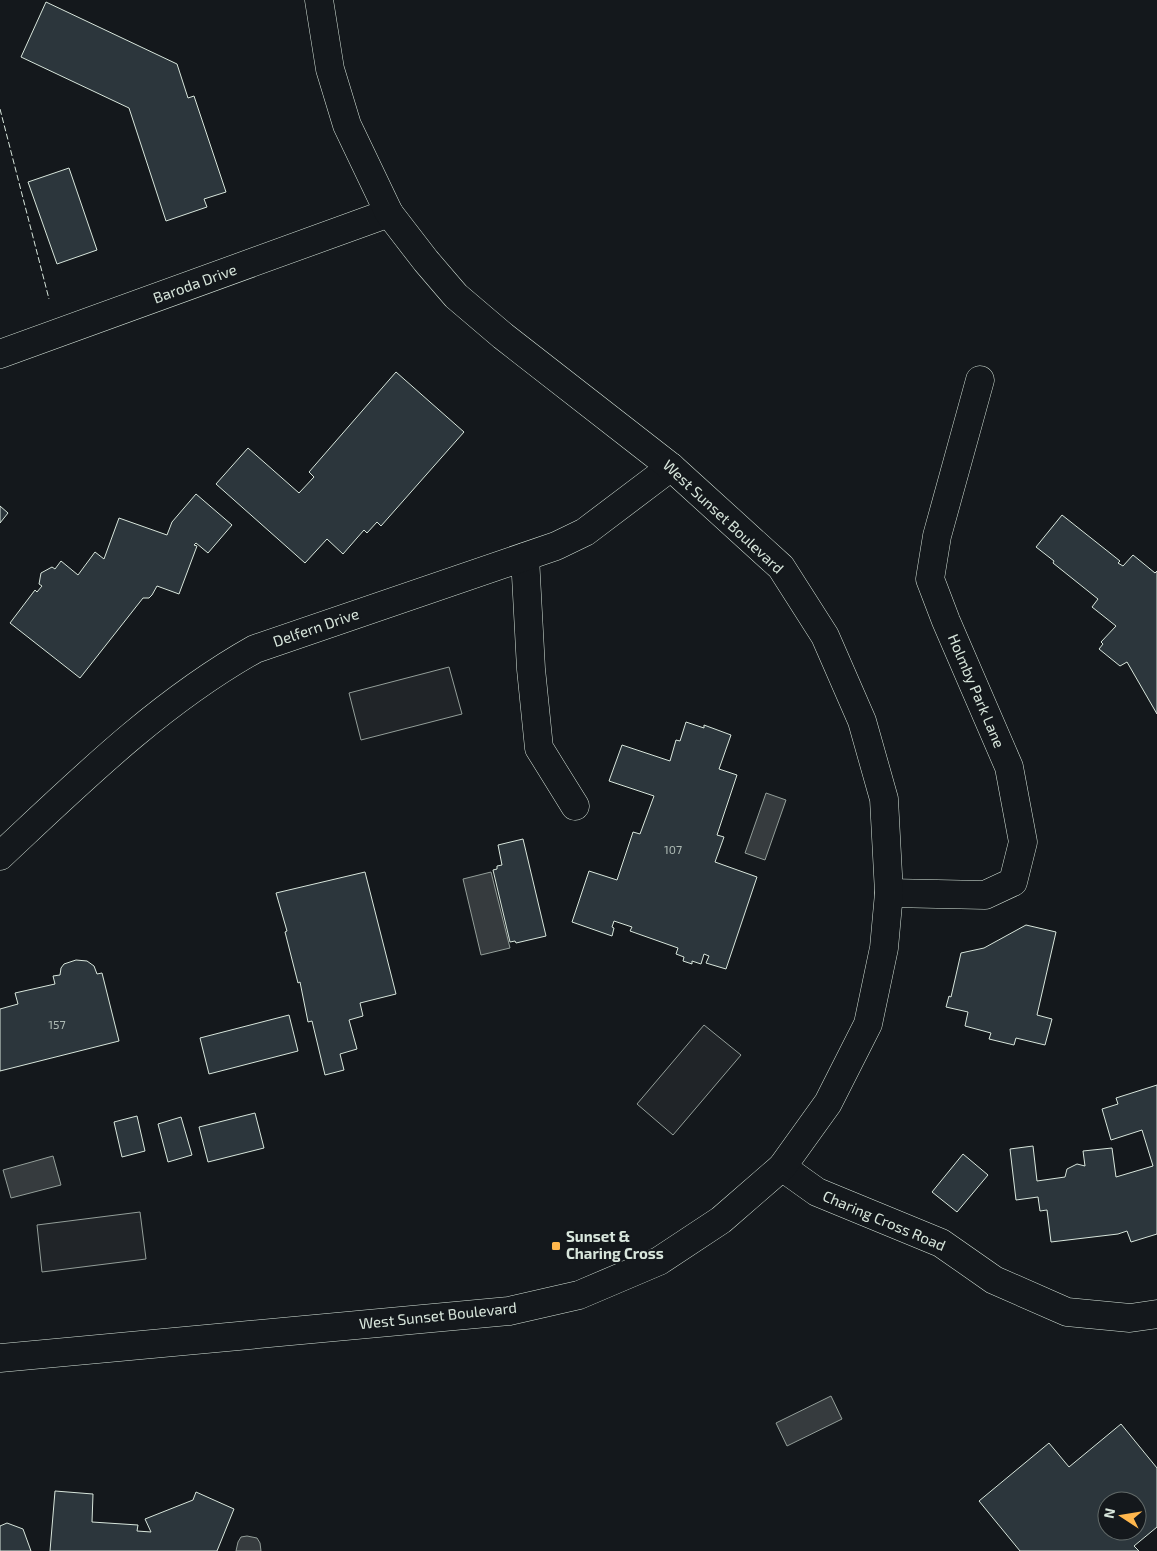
<svg xmlns="http://www.w3.org/2000/svg" width="1157" height="1551" viewBox="0 0 1157 1551" font-family="'Exo 2',sans-serif">
<style>
.green{fill:#202428;stroke:#939e99}
.water{fill:#363b3e;stroke:#939e99}
.building{fill:#2c363c;stroke:#d8e6dc;fill-rule:evenodd}
.lines{fill:none;stroke-linecap:round;stroke-linejoin:round}
.minor-casing{stroke:#d8e6dc;stroke-width:29}
.major-casing{stroke:#d8e6dc;stroke-width:29}
.minor{stroke:#14181c;stroke-width:28}
.major{stroke:#14181c;stroke-width:28}
.fence{stroke:#d8e6dc;stroke-width:1;stroke-dasharray:6 2.5;stroke-linecap:butt}
.poi-dot{fill:#ffb74d;stroke:#14181c;stroke-width:2}
.labels{text-anchor:middle;stroke-width:4;stroke-linejoin:round;paint-order:stroke}
.number-label{font-size:12px;fill:#adbab4}
.street-label{font-size:15px;fill:#d8e6dc;stroke:#14181c}
.poi-label{font-size:15px;font-weight:bold;fill:#d8e6dc;stroke:#14181c;text-anchor:start}
</style>
<rect width="100%" height="100%" fill="#14181c"/>
<g class="green">
<polygon points="449,667 462,714 361,740 349,693"/>
<polygon points="704,1025 741,1055 673,1135 637,1104"/>
<polygon points="140,1212 146,1259 42,1272 37,1225"/>
</g>
<g class="water">
<polygon points="766,793 786,800 765,860 745,853"/>
<polygon points="491,872 510,948 481,955 463,879"/>
<polygon points="53,1156 61,1185 11,1198 3,1170"/>
<polygon points="831,1396 842,1419 787,1446 776,1423"/>
<polygon points="247,1536 257,1538 260,1543 261,1551 236,1551 238,1542 241,1537"/>
</g>
<g class="building">
<polygon points="46,2 177,64 188,98 194,96 226,192 204,199 207,207 166,221 129,108 21,57"/>
<polygon points="69,168 97,250 57,264 28,182"/>
<polygon points="396,372 464,432 381,526 377,522 367,533 364,530 343,554 327,539 305,563 216,484 248,448 299,493 314,477 309,472"/>
<polygon points="196,494 232,525 208,553 196,543 194,545 197,546 179,594 157,586 152,595 149,598 143,598 80,678 10,623 35,590 37,592 42,586 39,584 41,573 52,567 55,569 61,561 78,575 95,552 104,559 119,518 167,535 172,522"/>
<polygon points="0,506 8,513 0,523"/>
<polygon points="1062,515 1120,561 1118,563 1123,566 1133,555 1155,573 1157,571 1157,714 1127,662 1120,666 1099,649 1103,644 1101,642 1116,626 1092,607 1098,599 1053,563 1054,561 1036,547"/>
<polygon points="686,722 704,728 704,725 731,735 719,769 737,775 717,835 724,837 715,862 757,877 726,969 706,963 709,956 704,954 701,964 692,961 692,964 683,961 684,957 676,954 678,948 630,931 632,927 614,921 612,927 614,928 612,936 572,922 589,871 617,880 633,832 640,834 654,796 609,781 622,745 670,761 676,740 680,741"/>
<polygon points="523,839 546,936 516,943 515,941 510,942 493,870 497,869 497,866 502,865 498,845"/>
<polygon points="365,872 396,994 360,1003 363,1016 349,1020 357,1049 340,1054 344,1070 325,1075 312,1021 308,1022 300,982 298,983 285,932 287,931 276,893"/>
<polygon points="1026,925 1056,932 1037,1015 1052,1019 1045,1045 1016,1038 1014,1045 989,1039 991,1033 965,1026 968,1012 946,1007 949,996 951,997 961,953 984,948"/>
<polygon points="76,960 87,961 94,966 97,974 102,973 119,1041 0,1071 0,1009 18,1004 15,993 55,984 53,976 60,975 61,968 64,964"/>
<polygon points="289,1015 298,1051 209,1074 200,1038"/>
<polygon points="1157,1085 1157,1234 1131,1242 1127,1231 1118,1234 1051,1242 1047,1210 1040,1211 1038,1197 1016,1200 1010,1149 1033,1146 1037,1181 1065,1177 1067,1169 1077,1164 1085,1166 1083,1151 1112,1148 1116,1177 1153,1166 1142,1130 1111,1140 1102,1109 1118,1104 1116,1098"/>
<polygon points="255,1113 264,1148 208,1162 199,1127"/>
<polygon points="137,1116 145,1151 122,1157 114,1122"/>
<polygon points="181,1117 192,1155 168,1162 158,1124"/>
<polygon points="963,1154 988,1175 957,1212 932,1192"/>
<path d="M 1121,1424 L 1157,1468 L 1157,1527 L 1134,1546 L 1139,1551 L 1020,1551 L 979,1501 L 1049,1443 L 1069,1467 ZM 1107,1501 L 1137,1501 L 1137,1531 L 1107,1531 Z"/>
<polygon points="55,1491 93,1494 92,1522 138,1525 137,1531 151,1532 145,1519 193,1500 196,1492 234,1509 217,1551 50,1551"/>
<polygon points="7,1523 23,1529 31,1551 0,1551 0,1526"/>
</g>
<g class="lines">
<defs>
<g id="minor">
<polyline points="0,354 389,213"/>
<polyline points="525,557 531,669 539,748 575,806"/>
<path d="M 0,856 C 80,781 159,703 255,649 L 556,546 L 585,532 L 671,467"/>
<polyline points="889,893 985,895 1013,882 1023,842 1009,767 946,621 930,579 937,536 980,380"/>
<polyline points="782,1167 817,1192 941,1243 994,1280 1067,1312 1130,1318 1157,1314"/>
</g>
<polyline id="major" points="0,1358 509,1311 579,1295 659,1261 721,1220 782,1167 828,1103 868,1024 884,948 889,893 884,799 862,721 825,636 781,567 671,467 503,336 456,296 426,261 389,213 347,125 330,69 319,0"/>
</defs>
<use href="#minor" class="minor-casing"/>
<use href="#major" class="major-casing"/>
<use href="#minor" class="minor"/>
<use href="#major" class="major"/>
<polyline class="fence" points="0,109 49,299"/>
</g>
<rect class="poi-dot" x="551" y="1241" width="10" height="10" rx="2.5"/>
<g class="labels">
<g class="number-label">
<text x="673" y="854">107</text>
<text x="57" y="1029">157</text>
</g>
<g class="street-label">
<text transform="translate(195 284) rotate(-20)" y="5">Baroda Drive</text>
<text transform="translate(723 517) rotate(43)" y="5">West Sunset Boulevard</text>
<text transform="translate(316 628) rotate(-19)" y="5">Delfern Drive</text>
<text transform="translate(976 691) rotate(67)" y="5">Holmby Park Lane</text>
<text transform="translate(884 1221) rotate(23)" y="5">Charing Cross Road</text>
<text transform="translate(438 1316) rotate(-6)" y="5">West Sunset Boulevard</text>
</g>
<g class="poi-label">
<text x="566" y="1242">Sunset &amp;<tspan x="566" dy="17">Charing Cross</tspan></text>
</g>
</g>
<g transform="translate(1122 1516) rotate(282)"><circle r="24" fill="#14181c" stroke="#626a69"/>
<path d="M0-4L9 19L0 12L-9 19Z" fill="#ffb74d"/>
<text y="-8" font-size="14" font-weight="bold" text-anchor="middle" fill="#d8e6dc">N</text>
</g>
</svg>
